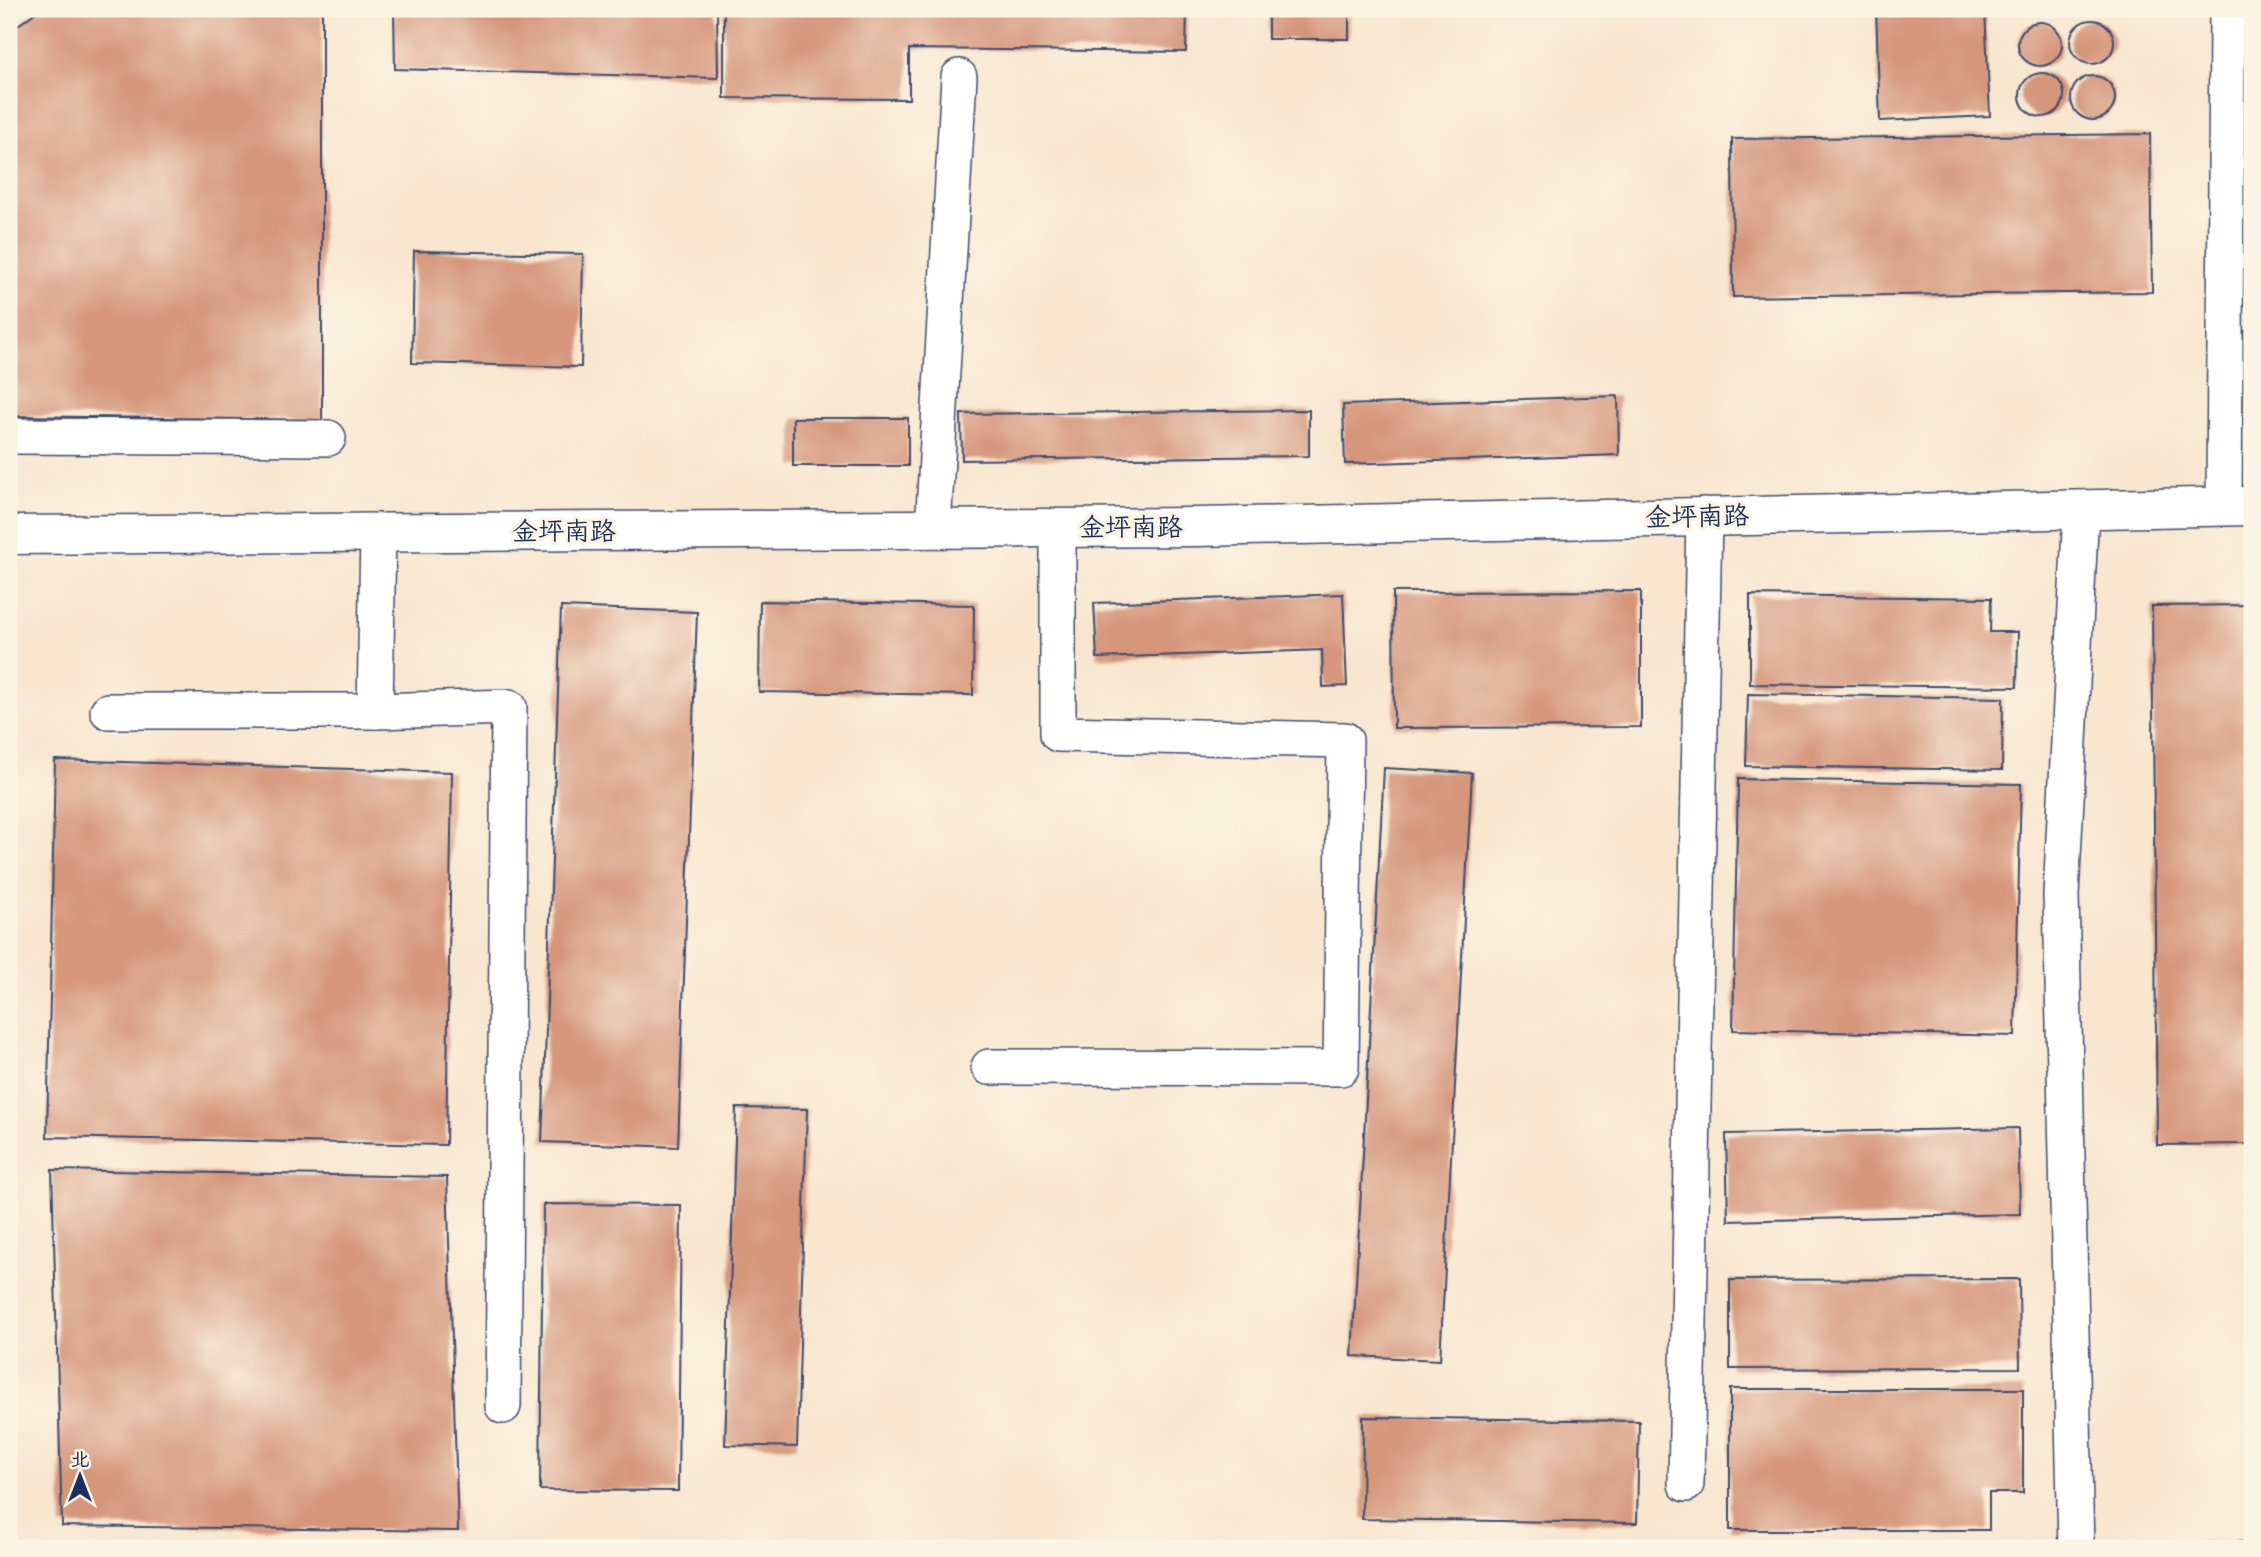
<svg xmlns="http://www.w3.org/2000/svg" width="2261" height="1557" viewBox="0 0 2261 1557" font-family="Mynerve,'LXGW WenKai TC',sans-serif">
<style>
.building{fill:#d5967b}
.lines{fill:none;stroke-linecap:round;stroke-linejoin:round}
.street-casing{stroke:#3c4a6f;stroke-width:38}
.secondary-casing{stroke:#3c4a6f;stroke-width:41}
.street{stroke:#fff;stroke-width:35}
.secondary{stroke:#fff;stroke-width:38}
.labels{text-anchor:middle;stroke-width:7;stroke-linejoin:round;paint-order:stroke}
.street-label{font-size:26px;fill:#1b2f5e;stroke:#fcf5e5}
</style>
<rect width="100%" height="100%" fill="#fcf5e5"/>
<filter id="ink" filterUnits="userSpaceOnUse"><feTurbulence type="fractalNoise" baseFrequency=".0143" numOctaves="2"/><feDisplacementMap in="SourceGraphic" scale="14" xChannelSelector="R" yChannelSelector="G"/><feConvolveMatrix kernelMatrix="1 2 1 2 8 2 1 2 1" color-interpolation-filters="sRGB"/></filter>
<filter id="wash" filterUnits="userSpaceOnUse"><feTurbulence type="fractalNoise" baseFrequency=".00686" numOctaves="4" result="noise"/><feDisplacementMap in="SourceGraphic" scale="28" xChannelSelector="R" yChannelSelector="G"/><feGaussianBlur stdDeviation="1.57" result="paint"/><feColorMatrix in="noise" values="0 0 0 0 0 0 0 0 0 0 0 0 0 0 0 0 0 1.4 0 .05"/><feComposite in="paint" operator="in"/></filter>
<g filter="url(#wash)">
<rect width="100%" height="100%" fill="#f8e6cf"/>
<g id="blocks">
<g class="building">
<polygon points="40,9 322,9 322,420 9,416 9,32"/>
<polygon points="394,9 717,9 718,78 395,69"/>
<polygon points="724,9 1187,9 1186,52 909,49 909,99 724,98"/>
<rect x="1268" y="9" width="81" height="30"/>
<polygon points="1876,9 1985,9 1990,116 1880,121"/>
<circle cx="2092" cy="42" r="22"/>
<circle cx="2040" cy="44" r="22"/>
<circle cx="2042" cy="95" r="22"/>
<circle cx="2093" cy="98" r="22"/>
<polygon points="2150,134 2152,292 1733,297 1732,139"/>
<polygon points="414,251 583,254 581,367 412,363"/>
<polygon points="2237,331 2252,331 2252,418 2239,418"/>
<polygon points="1618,396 1619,455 1345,464 1343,405"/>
<polygon points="1309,410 1309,456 962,460 961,414"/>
<rect x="793" y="418" width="115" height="48"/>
<polygon points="1641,591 1641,727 1394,728 1393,592"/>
<polygon points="1343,594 1347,686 1323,687 1322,650 1097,658 1094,603"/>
<polygon points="1750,595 1991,598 1990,632 2018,632 2017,687 1750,684"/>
<polygon points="760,601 974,605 973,695 759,692"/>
<polygon points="2252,605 2252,1144 2157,1145 2152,606"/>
<polygon points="561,607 697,612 678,1147 542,1142"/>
<polygon points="1748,694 2003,698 2002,770 1746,766"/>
<polygon points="55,760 452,772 446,1145 47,1137"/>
<polygon points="1384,768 1472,773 1440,1360 1352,1356"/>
<polygon points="1738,779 2021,784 2015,1036 1733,1030"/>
<polygon points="9,925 12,925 11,983 9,983"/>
<polygon points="736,1108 807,1109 797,1447 725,1445"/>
<polygon points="2018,1128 2020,1214 1728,1221 1726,1134"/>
<polygon points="52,1170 447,1177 458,1531 62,1526"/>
<polygon points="543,1204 681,1205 678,1491 540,1490"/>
<polygon points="2019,1279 2020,1368 1730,1369 1730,1280"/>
<polygon points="1730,1389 2023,1389 2023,1493 1989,1493 1989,1530 1730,1530"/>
<polygon points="1363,1417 1639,1421 1637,1523 1362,1519"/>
<polygon points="2252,1541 2252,1548 2171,1548 2171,1544"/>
</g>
</g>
</g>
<g filter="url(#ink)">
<use href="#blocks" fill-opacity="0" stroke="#3c4a6f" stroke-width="2"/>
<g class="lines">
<defs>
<g id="street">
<polyline points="9,436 328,438"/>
<polyline points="2224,507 2227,19"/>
<polyline points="933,528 959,77"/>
<polyline points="108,711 375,711 509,707 503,1406"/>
<polyline points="375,711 378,532"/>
<polyline points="989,1067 1341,1068 1345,740 1058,734 1058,527"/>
<polyline points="1686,1484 1704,515"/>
<polyline points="2076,1548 2061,895 2081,511"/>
</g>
<polyline id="secondary" points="9,535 1198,527 2252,506"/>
</defs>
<use href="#street" class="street-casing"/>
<use href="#secondary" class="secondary-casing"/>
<use href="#street" class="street"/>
<use href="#secondary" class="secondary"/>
</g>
</g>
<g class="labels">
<g class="street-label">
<text transform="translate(1697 516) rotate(-1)" y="9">金坪南路</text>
<text x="1131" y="536">金坪南路</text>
<text x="564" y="540">金坪南路</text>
</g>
</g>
<rect width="2261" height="1557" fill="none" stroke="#fcf5e5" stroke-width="35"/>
<g transform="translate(80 1476)" stroke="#fcf5e5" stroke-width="5" paint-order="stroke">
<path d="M0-5L12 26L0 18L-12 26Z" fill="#1b2f5e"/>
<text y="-10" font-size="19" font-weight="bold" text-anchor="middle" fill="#1b2f5e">北</text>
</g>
</svg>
